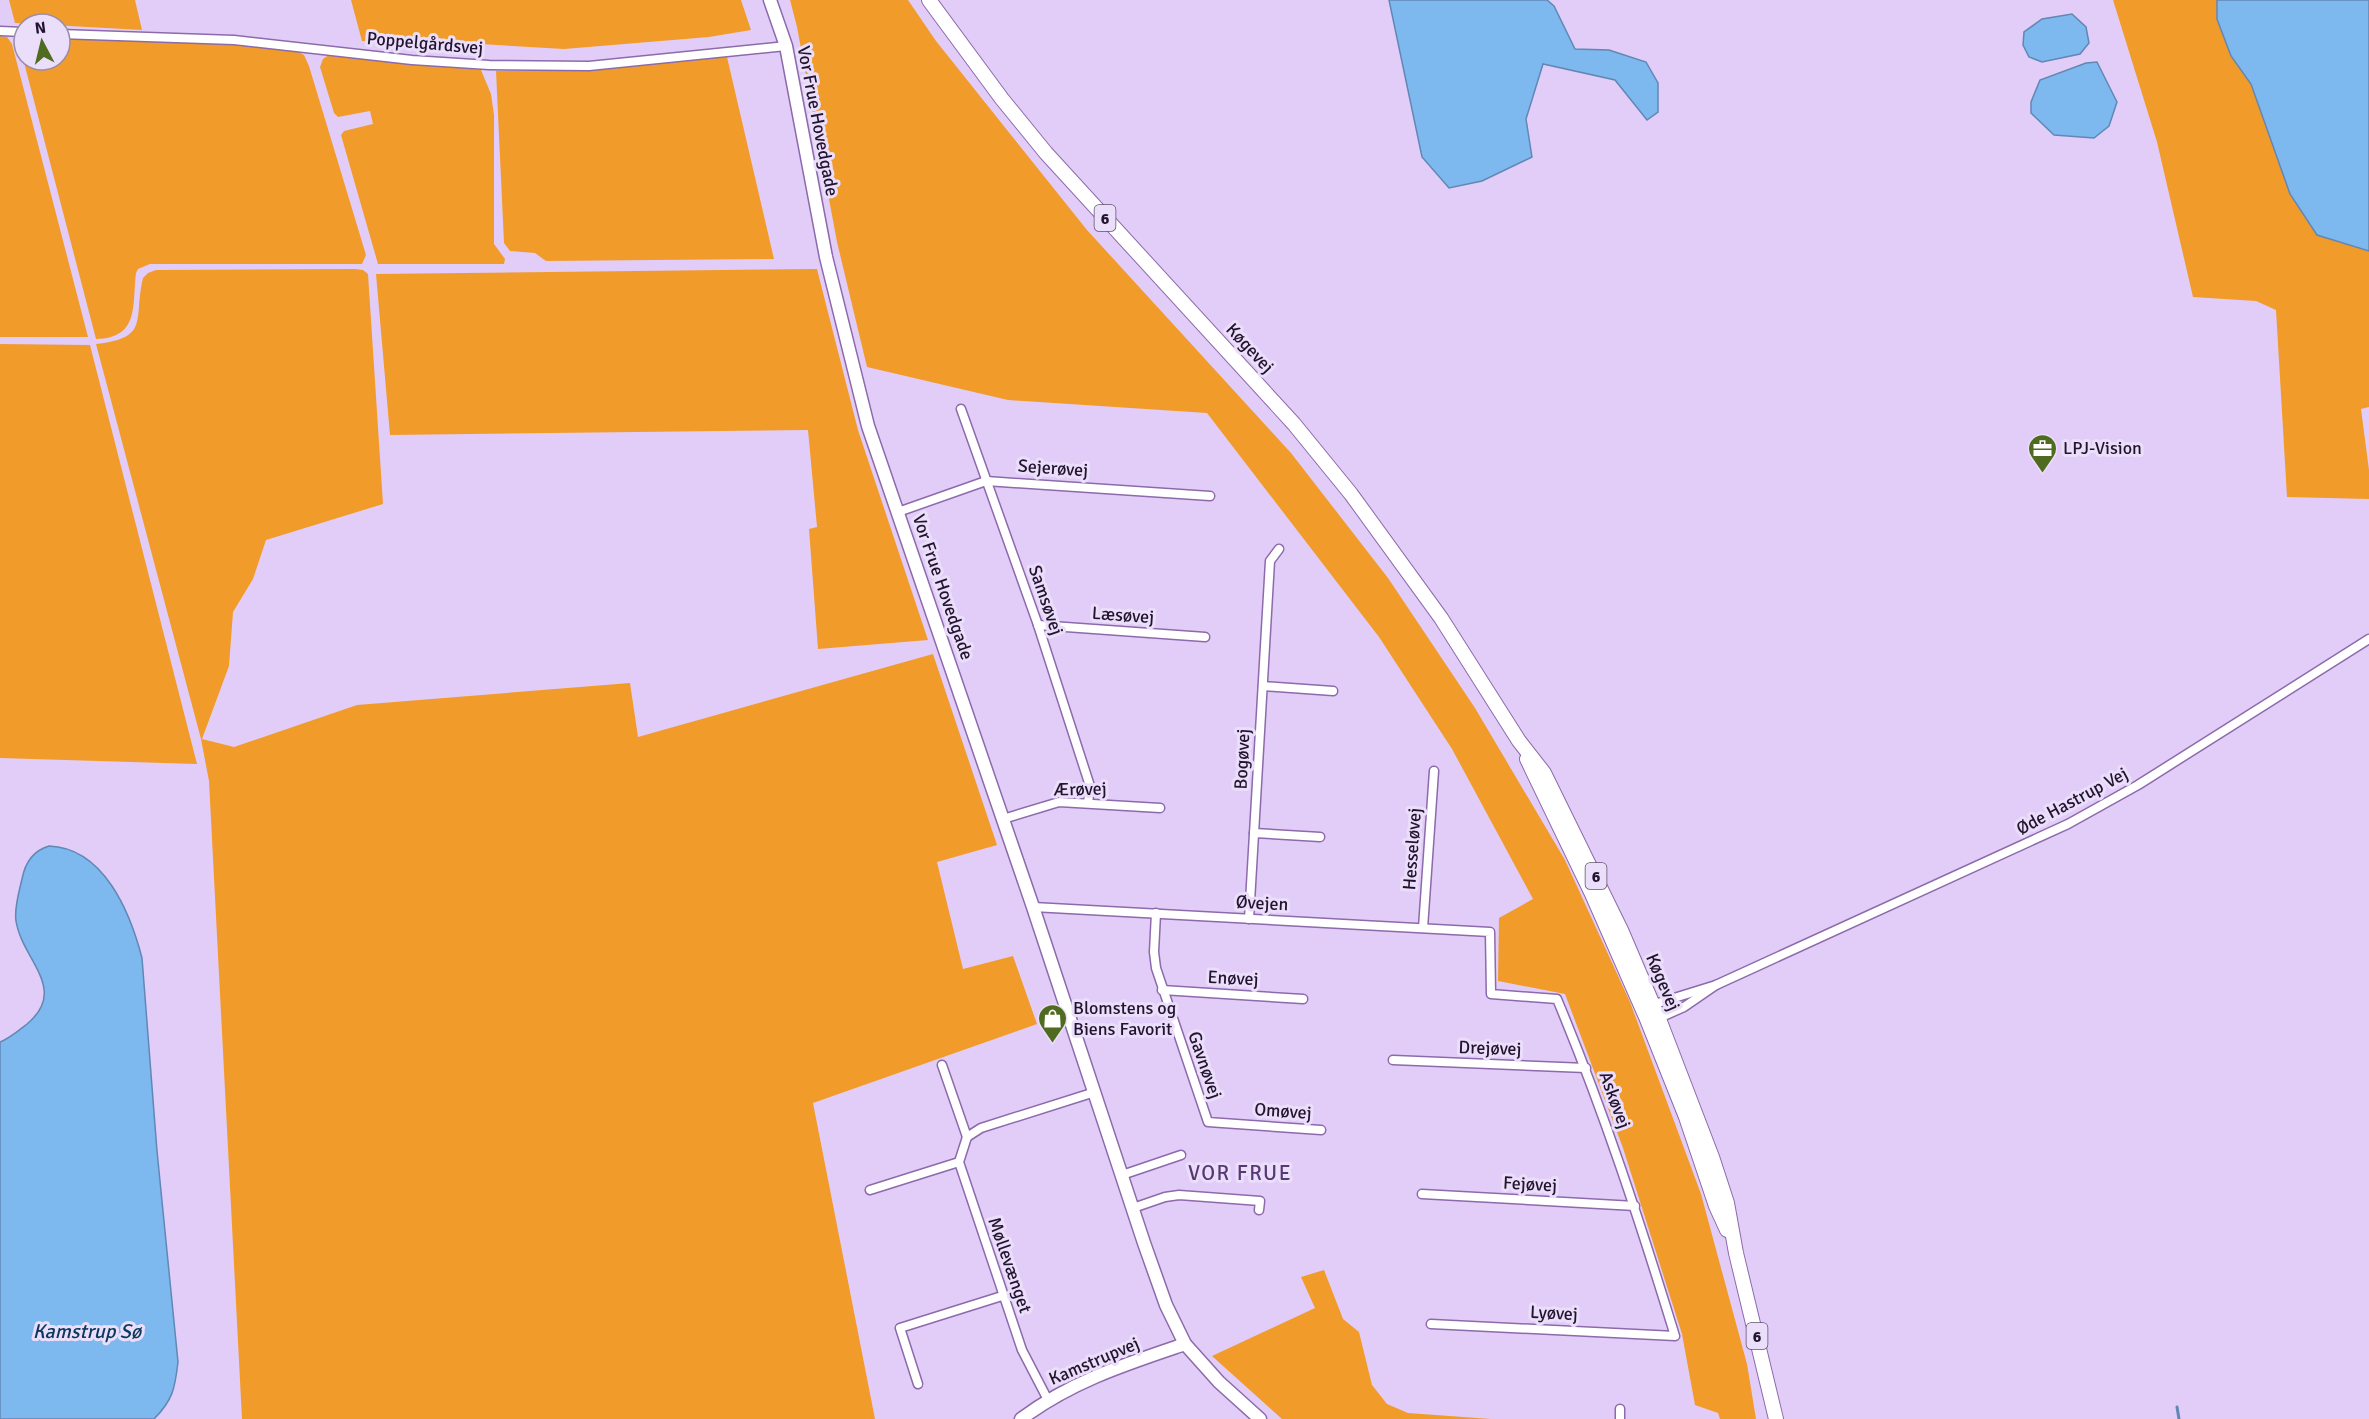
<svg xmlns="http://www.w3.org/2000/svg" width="2369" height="1419" viewBox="0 0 2369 1419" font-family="Signika,sans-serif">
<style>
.green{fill:#f19b2b}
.water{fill:#7db8ef;stroke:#6287b5;stroke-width:1.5}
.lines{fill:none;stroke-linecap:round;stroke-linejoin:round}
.stream{stroke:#6287b5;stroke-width:3}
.street-casing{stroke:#8c6aab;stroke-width:11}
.secondary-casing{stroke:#8c6aab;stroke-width:15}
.primary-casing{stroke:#8c6aab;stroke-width:16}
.street{stroke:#fff;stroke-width:8}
.secondary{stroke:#fff;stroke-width:12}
.primary{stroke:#fff;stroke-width:14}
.labels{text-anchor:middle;stroke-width:6;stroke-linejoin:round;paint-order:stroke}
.shield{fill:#ebdefa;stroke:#5e516b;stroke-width:1.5}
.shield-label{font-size:16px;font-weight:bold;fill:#22142e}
.street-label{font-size:18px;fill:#22142e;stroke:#ebdefa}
.poi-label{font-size:18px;fill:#22142e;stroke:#ebdefa;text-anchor:start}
.water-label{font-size:20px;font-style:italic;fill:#0b395d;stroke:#ebdefa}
.quarter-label{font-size:21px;letter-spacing:1.5px;fill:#583874;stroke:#ebdefa}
</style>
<rect width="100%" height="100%" fill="#e2cdf8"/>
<g class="green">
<polygon points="9,0 135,0 142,30 15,23"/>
<polygon points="351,0 741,0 751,30 709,37 564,49 396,39 384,42 362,41"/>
<polygon points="790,0 908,0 936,41 1087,230 1291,453 1388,578 1475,708 1565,860 1630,1002 1701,1194 1747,1364 1756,1419 1720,1419 1718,1413 1695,1405 1682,1334 1623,1148 1565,994 1498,981 1499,918 1533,899 1452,749 1379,637 1207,413 1008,400 867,367 837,242 797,27"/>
<polygon points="2113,0 2217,0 2217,19 2231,56 2251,84 2290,194 2317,235 2369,251 2369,407 2361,409 2369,470 2369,499 2287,497 2276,310 2256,301 2193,297 2157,142"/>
<polygon points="0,36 7,37 12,44 88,337 0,337"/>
<path d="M 24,38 L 24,60 L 60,60 L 60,39 L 257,45 L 297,51 L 304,55 L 309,66 L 366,255 L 362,264 L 150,264 L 138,269 L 136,273 C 132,305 140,338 96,339 L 20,47 L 21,39 Z"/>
<polygon points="330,54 481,70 491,94 494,115 494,244 505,259 504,264 378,264 341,135 344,131 373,124 370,111 338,117 334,113 320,67 323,59"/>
<polygon points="727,57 774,259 546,261 535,253 510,251 504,243 496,71 590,71"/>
<path d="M 355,269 L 363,270 L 368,274 L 383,504 L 266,540 L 253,579 L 233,612 L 229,666 L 202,739 L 234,747 L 357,705 L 630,683 L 638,737 L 933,654 L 997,845 L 937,862 L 963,969 L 1013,956 L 1037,1024 L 813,1103 L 875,1419 L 242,1419 L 209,781 L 201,739 L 96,344 C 151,338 133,319 143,278 L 148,273 L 156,270 Z"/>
<polygon points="817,269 858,430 928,640 818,649 809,529 817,527 808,430 390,435 376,274"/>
<polygon points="0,344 90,345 197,764 0,758"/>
<polygon points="1324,1270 1343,1319 1359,1332 1372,1385 1387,1404 1408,1413 1491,1419 1282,1419 1212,1356 1315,1308 1301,1277"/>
</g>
<g class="water">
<polygon points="1389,0 1547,0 1554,6 1575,49 1609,50 1646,62 1658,83 1658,112 1647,120 1615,80 1543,64 1526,119 1532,157 1482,181 1449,188 1422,157"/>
<polygon points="2217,0 2369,0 2369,251 2317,235 2290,194 2251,84 2231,56 2217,19"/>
<polygon points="2072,14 2086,27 2089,43 2080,54 2042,62 2029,57 2023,45 2024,32 2042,19"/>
<polygon points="2097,62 2117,102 2109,126 2094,138 2054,135 2031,113 2031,102 2040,80 2086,63"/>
<path d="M 49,846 C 104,848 130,912 142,958 L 157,1151 L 178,1362 C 175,1388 173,1400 154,1419 L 0,1419 L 0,1042 C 10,1038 18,1031 27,1024 C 69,989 22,960 16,921 C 14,908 19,892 22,879 C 25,863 32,851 49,846 Z"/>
</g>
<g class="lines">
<polyline class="stream" points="2177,1407 2179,1419"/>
<defs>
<g id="street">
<polyline points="0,31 24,32"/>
<polyline points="60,34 234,40 412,60 489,65 589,66 786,46"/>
<polyline points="961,409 1038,625 1090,786 1088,803"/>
<polyline points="898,512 986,481 1210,496"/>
<polyline points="1038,625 1205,637"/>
<polyline points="1263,686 1333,691"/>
<polyline points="1003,819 1059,802 1160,808"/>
<polyline points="1254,833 1320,837"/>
<path d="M 1033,907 L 1490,932 L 1491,994 L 1557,999 C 1603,1109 1640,1222 1675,1336 L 1431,1324"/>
<polyline points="1156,913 1154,952 1156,968 1208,1122 1321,1130"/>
<polyline points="1249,919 1270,561 1279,549"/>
<polyline points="1423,928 1434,771"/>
<polyline points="1162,990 1303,999"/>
<polyline points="1652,1007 1658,1003 1716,985 2068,824 2138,785 2369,639"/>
<polyline points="1657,1019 1684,1007 1716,985"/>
<polyline points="1393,1060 1586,1068"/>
<polyline points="942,1065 967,1137"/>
<polyline points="1122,1175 1181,1155"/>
<polyline points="870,1190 959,1162"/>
<polyline points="1422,1194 1635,1206"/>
<polyline points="1133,1208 1165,1197 1179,1195 1260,1201 1259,1210"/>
<polyline points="918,1384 900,1328 1002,1296"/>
<polyline points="1048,1400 1022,1350 959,1162 967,1137 981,1128 1095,1092"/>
<polyline points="1620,1419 1620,1409"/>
</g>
<g id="secondary">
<polyline points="770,0 786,46 826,257 868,426 1033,907 1144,1243 1166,1305 1185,1344 1219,1382 1260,1419"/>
<path d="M 1021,1419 C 1072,1381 1126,1364 1185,1344"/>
</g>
<g id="primary">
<polyline points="929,0 1002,99 1046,153 1294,424 1351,494 1441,618 1519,741 1544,773 1621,930 1659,1019 1712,1157 1727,1203 1736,1253 1776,1419"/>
<polyline points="1527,759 1592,894 1646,1017 1686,1117 1716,1206 1727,1230"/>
</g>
</defs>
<use href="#street" class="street-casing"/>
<use href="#secondary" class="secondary-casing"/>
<use href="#primary" class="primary-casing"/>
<use href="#street" class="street"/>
<use href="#secondary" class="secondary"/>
<use href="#primary" class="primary"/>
</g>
<defs>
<symbol id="office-pin" viewBox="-11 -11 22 30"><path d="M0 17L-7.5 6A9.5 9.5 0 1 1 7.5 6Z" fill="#4f6b1f" stroke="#ebdefa"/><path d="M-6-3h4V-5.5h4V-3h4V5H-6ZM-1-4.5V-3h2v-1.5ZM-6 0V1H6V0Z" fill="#fff"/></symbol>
<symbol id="shop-pin" viewBox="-11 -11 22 30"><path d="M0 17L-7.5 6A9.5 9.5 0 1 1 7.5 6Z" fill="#4f6b1f" stroke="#ebdefa"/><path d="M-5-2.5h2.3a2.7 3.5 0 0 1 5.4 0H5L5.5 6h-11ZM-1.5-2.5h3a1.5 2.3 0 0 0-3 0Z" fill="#fff"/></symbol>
</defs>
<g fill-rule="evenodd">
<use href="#office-pin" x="2026" y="432" width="33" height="45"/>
<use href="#shop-pin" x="1036" y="1002" width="33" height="45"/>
</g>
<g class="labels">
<g class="shield">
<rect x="1094.5" y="205" width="21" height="26" rx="4.5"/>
<rect x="1585.5" y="863" width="21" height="26" rx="4.5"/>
<rect x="1746.5" y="1323" width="21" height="26" rx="4.5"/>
</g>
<g class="shield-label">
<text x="1105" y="224">6</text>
<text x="1596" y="882">6</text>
<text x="1757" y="1342">6</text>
</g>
<g class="street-label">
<text transform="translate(425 43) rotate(5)" y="6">Poppelgårdsvej</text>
<text transform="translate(818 121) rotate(79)" y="6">Vor Frue Hovedgade</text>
<text transform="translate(1250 348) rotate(47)" y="6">Køgevej</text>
<text transform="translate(1053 468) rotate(4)" y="6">Sejerøvej</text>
<text transform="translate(943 587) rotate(71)" y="6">Vor Frue Hovedgade</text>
<text transform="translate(1046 600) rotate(71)" y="6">Samsøvej</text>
<text transform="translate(1123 615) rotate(4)" y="6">Læsøvej</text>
<text transform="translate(1242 759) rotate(-87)" y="6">Bogøvej</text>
<text transform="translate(1080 789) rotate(-1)" y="6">Ærøvej</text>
<text transform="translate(2072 801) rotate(-28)" y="6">Øde Hastrup Vej</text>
<text transform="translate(1412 849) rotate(-86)" y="6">Hesseløvej</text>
<text transform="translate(1262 903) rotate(3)" y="6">Øvejen</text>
<text transform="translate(1233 978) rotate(3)" y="6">Enøvej</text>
<text transform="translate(1663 982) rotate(67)" y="6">Køgevej</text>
<text transform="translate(1490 1048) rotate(2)" y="6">Drejøvej</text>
<text transform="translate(1205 1065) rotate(71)" y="6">Gavnøvej</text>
<text transform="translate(1615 1100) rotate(70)" y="6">Askøvej</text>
<text transform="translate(1283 1111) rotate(4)" y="6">Omøvej</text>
<text transform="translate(1530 1184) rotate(3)" y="6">Fejøvej</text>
<text transform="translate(1010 1265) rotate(71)" y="6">Møllevænget</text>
<text transform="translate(1554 1313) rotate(3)" y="6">Lyøvej</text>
<text transform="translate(1094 1361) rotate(-23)" y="6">Kamstrupvej</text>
</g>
<g class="poi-label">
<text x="2063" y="454">LPJ-Vision</text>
<text x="1073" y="1014">Blomstens og<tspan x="1073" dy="21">Biens Favorit</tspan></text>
</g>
<g class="water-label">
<text x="87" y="1338">Kamstrup Sø</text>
</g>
<g class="quarter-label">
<text x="1240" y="1180">VOR FRUE</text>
</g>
</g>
<g transform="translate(42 42) rotate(353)"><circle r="28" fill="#ebdefa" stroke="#9b8da8" stroke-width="1.5"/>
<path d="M0-4.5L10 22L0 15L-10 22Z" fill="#4f6b1f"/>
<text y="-9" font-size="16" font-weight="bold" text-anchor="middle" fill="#22142e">N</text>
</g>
</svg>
